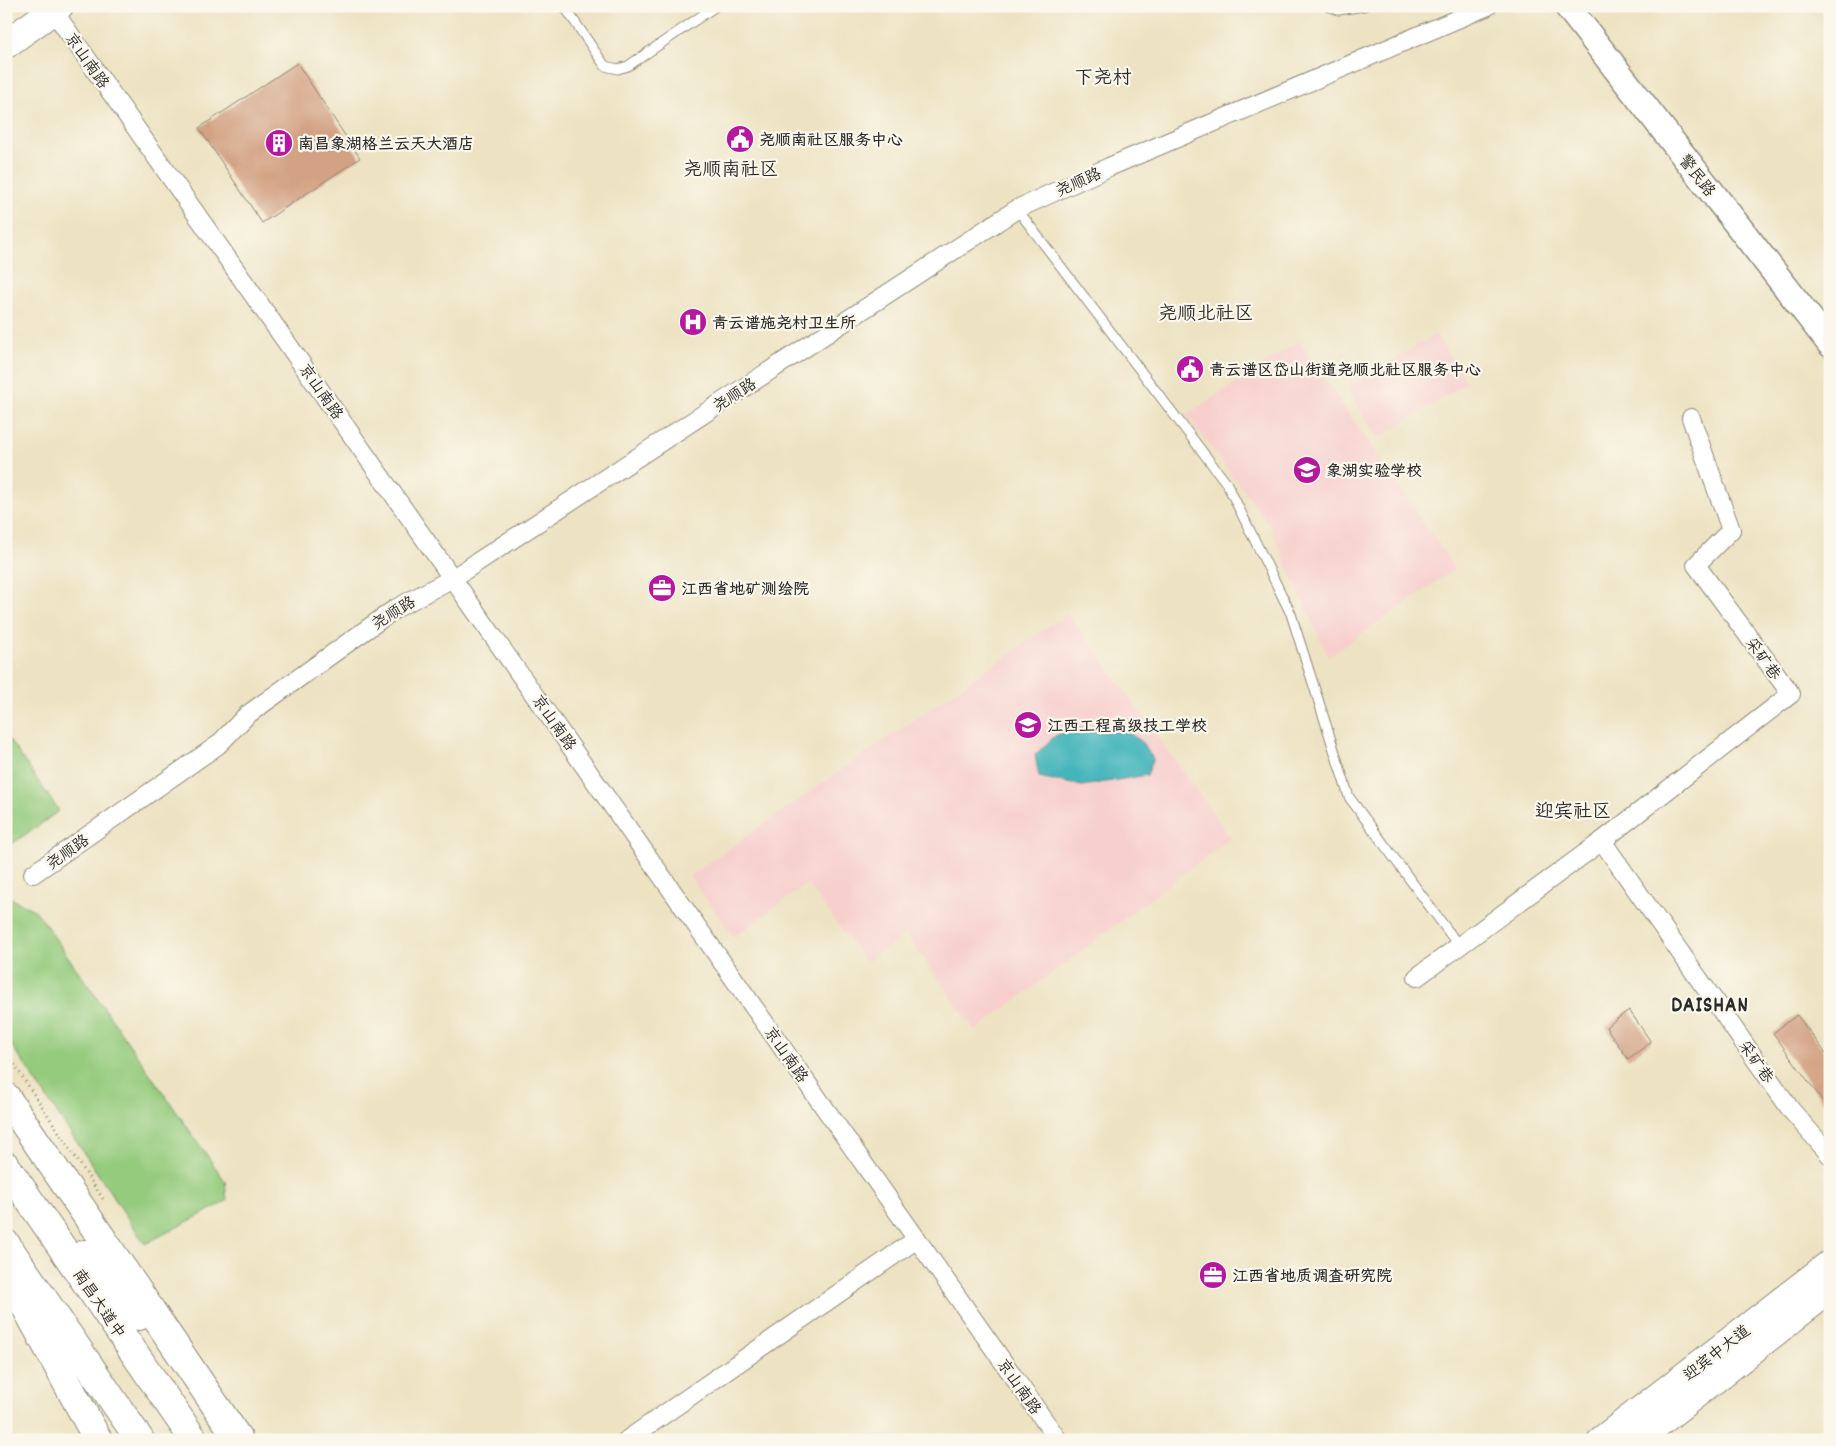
<svg xmlns="http://www.w3.org/2000/svg" width="1836" height="1446" viewBox="0 0 1836 1446" font-family="Dekko,'LXGW WenKai TC',sans-serif">
<style>
.built{fill:#f7d0ce}
.green{fill:#94cb7d;stroke:#607b54}
.water{fill:#45b5bc;stroke:#387074}
.building{fill:#d3a284}
.lines{fill:none;stroke-linecap:round;stroke-linejoin:round}
.lane-casing{stroke:#8c8777;stroke-width:11}
.street-casing{stroke:#8c8777;stroke-width:20}
.secondary-casing{stroke:#8c8777;stroke-width:28}
.primary-casing{stroke:#8c8777;stroke-width:30}
.highway-casing{stroke:#8c8777;stroke-width:30}
.path{stroke:#8c8777;stroke-width:3;stroke-dasharray:1 4;stroke-linecap:butt}
.lane{stroke:#fff;stroke-width:9}
.street{stroke:#fff;stroke-width:18}
.secondary{stroke:#fff;stroke-width:25}
.primary{stroke:#fff;stroke-width:28}
.highway{stroke:#fff;stroke-width:28}
.labels{text-anchor:middle;stroke-width:4.5;stroke-linejoin:round;paint-order:stroke}
.street-label{font-size:16px;fill:#2b2b2b;stroke:#fbf7ec}
.poi-label{font-size:16px;font-weight:bold;fill:#2b2b2b;stroke:#fbf7ec;text-anchor:start}
.quarter-label{font-size:19px;fill:#2b2b2b;stroke:#fbf7ec}
.district-label{font-size:21px;font-weight:bold;letter-spacing:1px;fill:#2b2b2b;stroke:#fbf7ec}
</style>
<rect width="100%" height="100%" fill="#fbf7ec"/>
<filter id="ink" filterUnits="userSpaceOnUse"><feTurbulence type="fractalNoise" baseFrequency=".02" numOctaves="2"/><feDisplacementMap in="SourceGraphic" scale="10" xChannelSelector="R" yChannelSelector="G"/><feConvolveMatrix kernelMatrix="1 2 1 2 8 2 1 2 1" color-interpolation-filters="sRGB"/></filter>
<filter id="wash" filterUnits="userSpaceOnUse"><feTurbulence type="fractalNoise" baseFrequency=".0096" numOctaves="4" result="noise"/><feDisplacementMap in="SourceGraphic" scale="20" xChannelSelector="R" yChannelSelector="G"/><feGaussianBlur stdDeviation="1.12" result="paint"/><feColorMatrix in="noise" values="0 0 0 0 0 0 0 0 0 0 0 0 0 0 0 0 0 1.4 0 .05"/><feComposite in="paint" operator="in"/></filter>
<g filter="url(#wash)">
<rect width="100%" height="100%" fill="#ede3c3"/>
<g class="built">
<polygon points="1436,334 1467,383 1378,438 1347,388"/>
<polygon points="1299,341 1455,569 1328,657 1269,524 1186,415"/>
<polygon points="1068,613 1231,838 975,1031 906,934 866,962 807,884 734,937 689,876"/>
</g>
<g class="green">
<polygon points="6,735 59,811 6,848"/>
<polygon points="6,896 36,911 225,1181 227,1201 145,1244 6,1037"/>
</g>
<polygon class="water" points="1074,728 1101,732 1124,730 1141,741 1153,759 1147,775 1082,786 1039,777 1035,755 1055,736"/>
<g id="blocks">
<g class="building">
<polygon points="297,63 360,158 262,223 199,128"/>
<polygon points="1629,1010 1651,1042 1628,1059 1606,1027"/>
<polygon points="1797,1015 1830,1059 1830,1111 1773,1033"/>
</g>
</g>
</g>
<g filter="url(#ink)">
<use href="#blocks" fill-opacity="0" stroke="#8c8777" stroke-width="1"/>
<g class="lines">
<defs>
<g id="lane">
<polyline points="564,6 605,66 618,69 628,66 716,6"/>
<polyline points="1328,6 1338,10 1364,6"/>
<polyline points="1017,209 1227,484 1291,614 1349,797 1459,946"/>
</g>
<g id="street">
<polyline points="50,6 1058,1440"/>
<polyline points="1602,841 1791,694 1696,565 1731,530 1691,418"/>
<polyline points="33,874 218,745 247,715 395,609 453,578 1017,209 1109,167 1488,6"/>
<polyline points="1417,977 1602,841 1791,1110 1830,1155"/>
<polyline points="627,1440 917,1239"/>
</g>
<polyline id="secondary" points="1567,6 1830,344"/>
<polyline id="primary" points="6,44 59,6"/>
<g id="highway">
<polyline points="6,1097 239,1440"/>
<polyline points="6,1166 194,1440"/>
<polyline points="6,1244 140,1440"/>
<polyline points="85,1254 139,1316"/>
<polyline points="9,1276 98,1440"/>
<polyline points="1602,1440 1830,1264"/>
<polyline points="1637,1440 1830,1289"/>
</g>
</defs>
<use href="#lane" class="lane-casing"/>
<use href="#street" class="street-casing"/>
<use href="#secondary" class="secondary-casing"/>
<use href="#primary" class="primary-casing"/>
<use href="#highway" class="highway-casing"/>
<polyline class="path" points="6,1052 105,1202"/>
<use href="#lane" class="lane"/>
<use href="#street" class="street"/>
<use href="#secondary" class="secondary"/>
<use href="#primary" class="primary"/>
<use href="#highway" class="highway"/>
</g>
</g>
<defs>
<symbol id="civic-disc" viewBox="-11 -11 22 22"><circle r="9.5" fill="#b5179e" stroke="#fbf7ec"/><path d="M-.6-6.5H3V-4.5H.6V-3L4-1V1h2V6H-6V1h2V-1L-.6-3ZM-1.2 2.5V6h2.4V2.5Z" fill="#fff"/></symbol>
<symbol id="building-disc" viewBox="-11 -11 22 22"><circle r="9.5" fill="#b5179e" stroke="#fbf7ec"/><path d="M-4-6H4V6H1V3H-1V6H-4ZM-2.5-4.3h1.7v1.8h-1.7ZM.8-4.3h1.7v1.8H.8ZM-2.5-1h1.7V.8h-1.7ZM.8-1h1.7V.8H.8Z" fill="#fff"/></symbol>
<symbol id="hospital-disc" viewBox="-11 -11 22 22"><circle r="9.5" fill="#b5179e" stroke="#fbf7ec"/><path d="M-5-5h3v3.5h4V-5h3V5h-3V1.5h-4V5h-3Z" fill="#fff"/></symbol>
<symbol id="school-disc" viewBox="-11 -11 22 22"><circle r="9.5" fill="#b5179e" stroke="#fbf7ec"/><path d="M0-5L7-2L0 1L-7-2ZM-4 1L0 2.5L4 1V4Q0 6-4 4Z" fill="#fff"/></symbol>
<symbol id="office-disc" viewBox="-11 -11 22 22"><circle r="9.5" fill="#b5179e" stroke="#fbf7ec"/><path d="M-6-3h4V-5.5h4V-3h4V5H-6ZM-1-4.5V-3h2v-1.5ZM-6 0V1H6V0Z" fill="#fff"/></symbol>
</defs>
<g fill-rule="evenodd">
<use href="#civic-disc" x="724" y="123" width="32" height="32"/>
<use href="#building-disc" x="263" y="127" width="32" height="32"/>
<use href="#hospital-disc" x="677" y="306" width="32" height="32"/>
<use href="#civic-disc" x="1174" y="353" width="32" height="32"/>
<use href="#school-disc" x="1291" y="454" width="32" height="32"/>
<use href="#office-disc" x="646" y="572" width="32" height="32"/>
<use href="#school-disc" x="1012" y="709" width="32" height="32"/>
<use href="#office-disc" x="1197" y="1259" width="32" height="32"/>
</g>
<g class="labels">
<g class="street-label">
<text transform="translate(88 60) rotate(55)" y="6">京山南路</text>
<text transform="translate(1698 175) rotate(52)" y="6">警民路</text>
<text transform="translate(1078 181) rotate(-24)" y="6">尧顺路</text>
<text transform="translate(322 391) rotate(55)" y="6">京山南路</text>
<text transform="translate(734 394) rotate(-33)" y="6">尧顺路</text>
<text transform="translate(393 612) rotate(-32)" y="6">尧顺路</text>
<text transform="translate(1764 658) rotate(54)" y="6">采矿巷</text>
<text transform="translate(555 722) rotate(55)" y="6">京山南路</text>
<text transform="translate(67 851) rotate(-35)" y="6">尧顺路</text>
<text transform="translate(787 1054) rotate(55)" y="6">京山南路</text>
<text transform="translate(1757 1061) rotate(55)" y="6">采矿巷</text>
<text transform="translate(100 1303) rotate(56)" y="6">南昌大道中</text>
<text transform="translate(1716 1352) rotate(-38)" y="6">迎宾中大道</text>
<text transform="translate(1020 1386) rotate(55)" y="6">京山南路</text>
</g>
<g class="poi-label">
<text x="759" y="145">尧顺南社区服务中心</text>
<text x="298" y="149">南昌象湖格兰云天大酒店</text>
<text x="712" y="328">青云谱施尧村卫生所</text>
<text x="1209" y="375">青云谱区岱山街道尧顺北社区服务中心</text>
<text x="1326" y="476">象湖实验学校</text>
<text x="681" y="594">江西省地矿测绘院</text>
<text x="1047" y="731">江西工程高级技工学校</text>
<text x="1232" y="1281">江西省地质调查研究院</text>
</g>
<g class="quarter-label">
<text x="1103" y="83">下尧村</text>
<text x="731" y="175">尧顺南社区</text>
<text x="1206" y="319">尧顺北社区</text>
<text x="1573" y="817">迎宾社区</text>
</g>
<g class="district-label">
<text x="1710" y="1011">DAISHAN</text>
</g>
</g>
<rect width="1836" height="1446" fill="none" stroke="#fbf7ec" stroke-width="25"/>
</svg>
